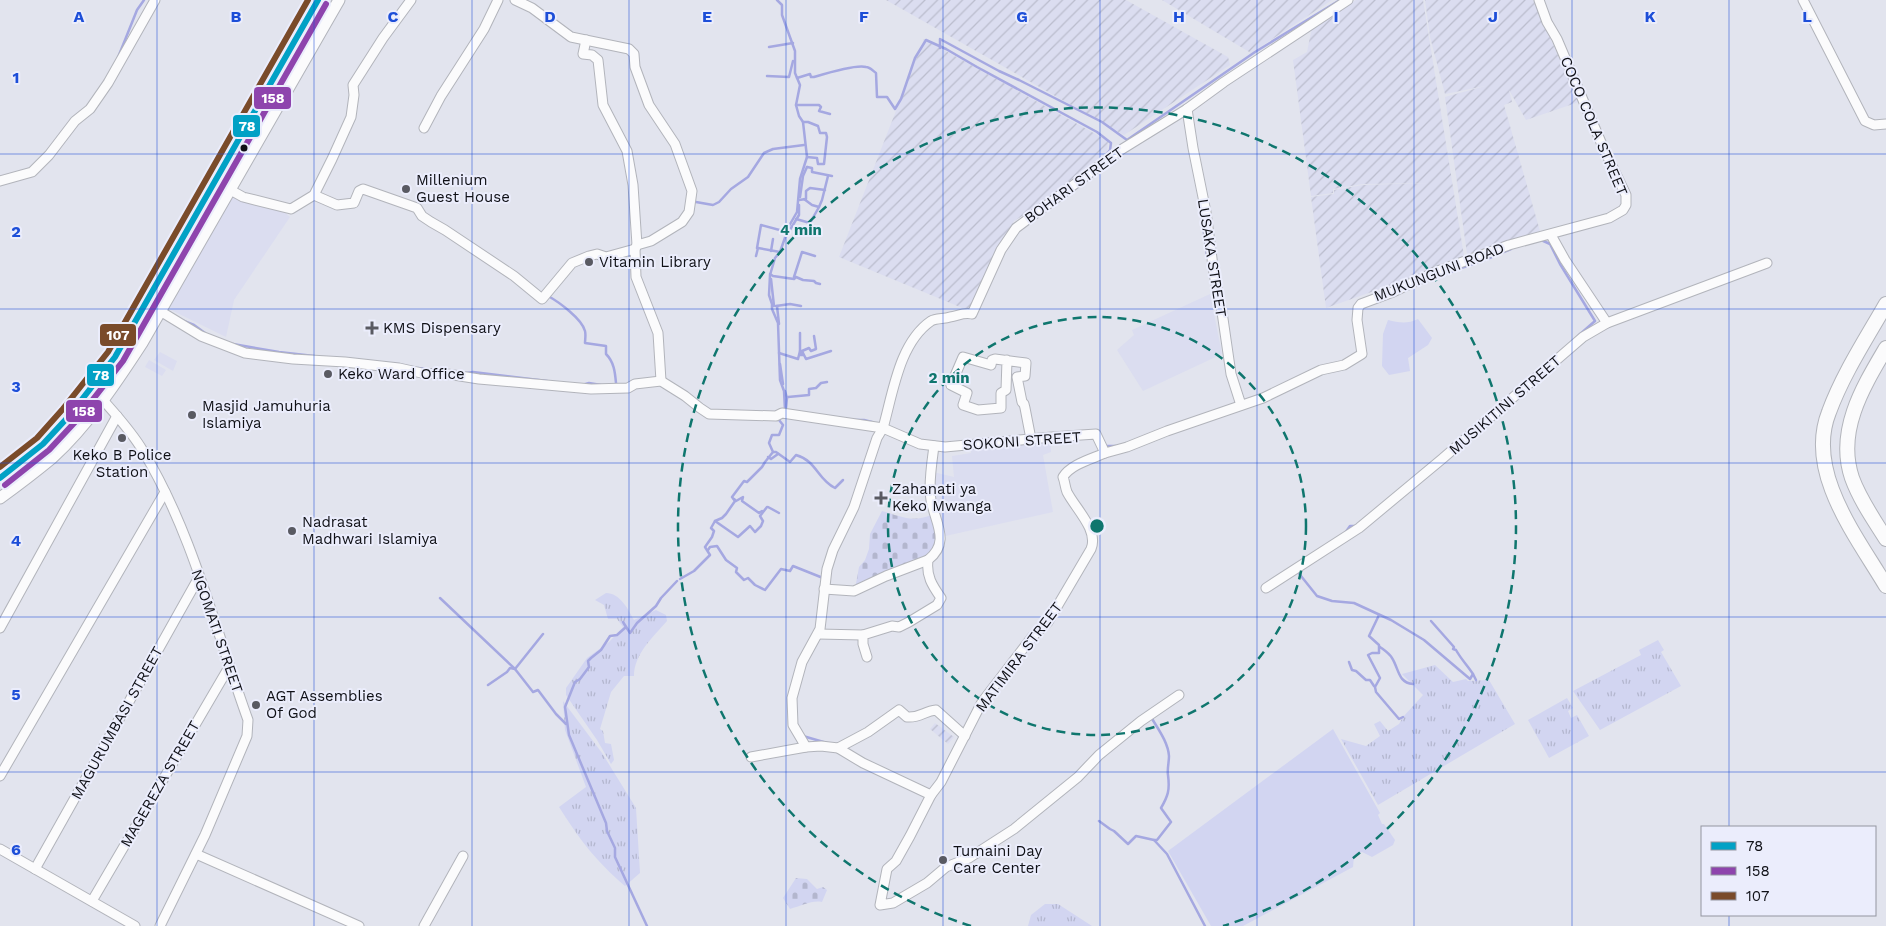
<svg xmlns="http://www.w3.org/2000/svg" width="1886" height="926" viewBox="0 0 1886 926" font-family="'Work Sans',sans-serif">
<style>
.built{fill:#dbddf0}
.industrial{fill:url(#industrial-furrows)}
.grass{fill:url(#grass-tufts)}
.cemetery{fill:url(#cemetery-stones)}
.park{fill:#d2d5f1}
.lines{fill:none;stroke-linecap:round;stroke-linejoin:round}
.stream{stroke:#a5a8e1;stroke-width:2.5}
.minor-casing{stroke:#b2b4bb;stroke-width:11}
.major-casing{stroke:#b2b4bb;stroke-width:13}
.highway-casing{stroke:#b2b4bb;stroke-width:16}
.minor{stroke:#fbfbfc;stroke-width:9}
.major{stroke:#fbfbfc;stroke-width:11}
.highway{stroke:#fbfbfc;stroke-width:14}
.bus-1-casing{stroke:#ebedfc;stroke-width:10}
.bus-2-casing{stroke:#ebedfc;stroke-width:10}
.bus-3-casing{stroke:#ebedfc;stroke-width:10}
.bus-1{stroke:#01a1c5;stroke-width:6}
.bus-2{stroke:#8e44ad;stroke-width:6}
.bus-3{stroke:#7a4b2a;stroke-width:6}
.grid{fill:none;stroke:#1d4ed8;stroke-width:1;stroke-opacity:0.55}
.ring{fill:none;stroke:#0f766e;stroke-width:2.5;stroke-dasharray:9 6}
.bus-dot{fill:#0f1016;stroke:#ebedfc;stroke-width:2}
.poi-dot{fill:#595a62;stroke:#ebedfc;stroke-width:2}
.labels{text-anchor:middle;stroke-width:4;stroke-linejoin:round;paint-order:stroke}
.street-label{font-size:15px;fill:#0f1016;stroke:#ebedfc}
.poi-label{font-size:15px;fill:#0f1016;stroke:#ebedfc;text-anchor:start}
.grid-label{font-size:16px;text-anchor:middle;font-weight:bold;fill:#1d4ed8;stroke:#ebedfc;stroke-width:4;stroke-linejoin:round;paint-order:stroke}
.centre{fill:#0f766e;stroke:#ebedfc;stroke-width:2.5}
.ring-label{font-size:15px;text-anchor:middle;font-weight:bold;fill:#0f766e;stroke:#ebedfc;stroke-width:4;stroke-linejoin:round;paint-order:stroke}
.line-badge{stroke:#ebedfc;stroke-width:2}
.badge-label{font-size:14px;text-anchor:middle;font-weight:bold;fill:#fff}
</style>
<defs>
<pattern id="industrial-furrows" width="10" height="10" patternUnits="userSpaceOnUse" patternTransform="scale(1.25)"><rect width="10" height="10" fill="#dbddf0"/><path d="M-1 1l2-2M0 10L10 0M9 11l2-2" fill="none" stroke="#bbbdcd"/></pattern>
<pattern id="grass-tufts" width="24" height="20" patternUnits="userSpaceOnUse" patternTransform="scale(1.25)"><rect width="24" height="20" fill="#d2d5f1"/><path d="M3 7l-1-3M5 7V3M7 7l1-3M15 17l-1-3M17 17v-4M19 17l1-3" fill="none" stroke="#b3b6ce"/></pattern>
<pattern id="cemetery-stones" width="16" height="16" patternUnits="userSpaceOnUse" patternTransform="scale(1.25)"><rect width="16" height="16" fill="#d2d5f1"/><path d="M2 7V4a2 2 0 0 1 4 0v3zM10 15v-3a2 2 0 0 1 4 0v3z" fill="#b3b6ce"/></pattern>
</defs>
<rect width="100%" height="100%" fill="#e2e4ee"/>
<g class="built">
<polygon points="231,194 282,210 290,217 234,300 226,337 165,307"/>
<polygon points="1210,294 1222,354 1143,391 1117,350 1134,335 1132,330"/>
<polygon points="160,352 177,361 173,371 154,360"/>
<polygon points="149,360 166,370 162,376 145,367"/>
<polygon points="1050,438 1051,452 1043,455 1053,512 941,537 933,501 933,472 954,477 952,456 971,453 970,444"/>
</g>
<g class="industrial">
<polygon points="886,0 1126,0 1228,57 1230,65 1124,135"/>
<polygon points="1162,0 1332,0 1251,53"/>
<polygon points="1356,0 1423,0 1464,256 1408,279 1326,308 1311,197 1334,194 1334,190 1363,185 1429,183 1363,184 1333,189 1333,193 1311,196 1293,60 1307,52 1312,27"/>
<polygon points="1425,0 1533,0 1579,102 1526,120 1509,90 1512,102 1504,105 1540,231 1467,254 1445,97 1485,86 1445,94 1430,37"/>
<polygon points="924,39 1108,141 1107,152 1038,206 1014,221 972,312 839,257"/>
<polygon points="935,723 954,737 948,744 930,729"/>
</g>
<g class="grass">
<path d="M 606,593 C 620,593 628,609 634,620 L 656,610 L 666,615 L 667,621 C 653,637 634,654 634,676 L 624,676 L 611,692 L 600,729 L 603,731 L 605,743 L 611,744 L 614,760 L 611,764 L 597,740 L 566,695 L 566,688 L 587,658 L 609,642 L 623,627 L 617,619 L 608,619 L 604,605 L 595,600 Z"/>
<polygon points="1658,640 1664,650 1661,652 1681,686 1600,730 1573,691 1641,655 1639,650"/>
<polygon points="1435,665 1453,682 1466,679 1468,681 1489,680 1515,724 1378,805 1341,739 1366,746 1380,736 1374,724 1380,721 1388,731 1399,724 1403,717 1423,695 1402,674"/>
<polygon points="1567,698 1573,708 1568,711 1571,718 1577,715 1589,736 1549,758 1528,720"/>
<path d="M 563,701 L 602,753 L 636,808 L 640,873 L 625,886 C 595,860 580,840 559,807 L 586,787 L 565,730 Z"/>
<polygon points="1045,904 1058,904 1092,926 1028,926 1031,915"/>
</g>
<g class="cemetery">
<path d="M 882,511 C 900,516 912,523 931,515 L 936,524 L 935,550 L 918,563 L 855,589 L 859,567 L 865,560 L 869,549 L 870,534 Z"/>
<path d="M 796,878 L 807,879 L 817,889 L 823,887 L 827,890 L 822,902 C 812,900 801,906 790,909 L 783,898 Z"/>
</g>
<g class="park">
<path d="M 1418,319 L 1432,338 L 1428,345 L 1408,358 L 1410,371 L 1389,375 L 1382,366 L 1383,334 L 1388,320 C 1399,323 1408,324 1418,319 Z"/>
<polygon points="1333,729 1380,813 1378,815 1382,824 1384,824 1395,840 1393,845 1372,857 1362,852 1354,856 1353,867 1243,926 1211,926 1168,851"/>
</g>
<g class="lines">
<g class="stream">
<polyline points="777,0 782,5 782,15 795,51 795,73 800,85 796,105 799,116 803,122 807,157 800,179 797,212 789,226 780,252 775,258 770,275 769,295 772,304 772,309 778,323 780,380 784,391 785,410"/>
<polyline points="769,47 793,43"/>
<polyline points="940,48 940,39 999,71 1019,80 1102,122 1127,140 1255,52 1340,0"/>
<polyline points="117,60 137,10 144,0"/>
<polyline points="767,76 789,77 793,61"/>
<path d="M 797,78 L 810,74 L 811,77 L 814,77 C 824,74 856,64 866,67 C 870,67 873,71 876,73 L 877,97 L 887,97 L 895,109 L 901,99 L 915,58 L 926,40 L 946,49 L 977,67 L 1097,132 L 1111,143 L 1110,150 L 1104,157"/>
<polyline points="796,105 819,105 821,107 819,111 830,114"/>
<polyline points="803,122 808,122 818,126 820,133 826,133 827,137 824,164 818,164 817,158 807,157"/>
<polyline points="807,167 812,168 812,172 832,176"/>
<polyline points="800,197 803,176 807,167"/>
<polyline points="804,199 812,205 819,207 822,200 828,176"/>
<polyline points="799,200 806,199 806,191 810,188 825,190"/>
<polyline points="696,202 713,205 719,202 731,189 748,177 764,153 773,149 804,145"/>
<polyline points="1201,210 1207,256"/>
<polyline points="796,219 810,223 819,207"/>
<polyline points="788,233 799,215 799,205"/>
<polyline points="1539,239 1550,244 1560,264 1595,321 1579,335"/>
<polyline points="757,248 761,225 787,232"/>
<polyline points="771,251 773,239"/>
<polyline points="756,256 758,248 780,252"/>
<polyline points="770,274 773,276 794,279 796,277 803,280 814,281 816,283 820,284"/>
<polyline points="794,277 802,252 815,256"/>
<polyline points="771,279 774,306"/>
<polyline points="1427,280 1487,259 1511,249"/>
<path d="M 548,296 C 559,302 582,319 585,331 C 586,335 585,340 585,343 L 606,346 L 606,354 C 614,362 615,372 616,383"/>
<polyline points="776,306 790,304 801,306"/>
<polyline points="777,306 779,324"/>
<polyline points="184,321 194,325 205,333"/>
<polyline points="233,344 279,352 314,356"/>
<polyline points="800,351 800,333"/>
<polyline points="802,351 809,348 811,351 816,349 814,336"/>
<polyline points="779,353 798,359 800,351 800,355 803,355 802,351 806,359 831,351"/>
<polyline points="780,364 783,384"/>
<polyline points="418,368 435,370"/>
<polyline points="466,373 473,372 547,381"/>
<polyline points="582,385 589,383 601,385"/>
<polyline points="785,391 787,398 786,408"/>
<polyline points="788,397 809,395 809,389 816,388 821,383 827,382"/>
<polyline points="855,420 864,420 872,422"/>
<polyline points="1105,446 1116,446"/>
<path d="M 773,452 L 776,452 L 790,462 L 796,455 C 817,461 817,479 835,488 L 843,480"/>
<polyline points="768,457 771,459 778,454"/>
<polyline points="734,499 736,501 743,497 742,501 759,513 762,511"/>
<polyline points="768,507 779,513"/>
<polyline points="715,521 738,537 750,526 755,532 761,526 763,521 760,516 767,507"/>
<polyline points="1345,533 1350,526 1358,526"/>
<polyline points="708,550 710,547 717,546 726,560 737,568 736,572 744,580 748,578 755,585 765,590 781,569 790,571 793,566 823,578"/>
<polyline points="1297,571 1317,596 1332,601 1354,603 1391,620 1424,640 1470,679 1473,674 1476,680"/>
<polyline points="680,579 694,571 710,555 705,547 712,537 714,531 711,528 715,521 722,518 726,514 735,501 732,497 744,481 747,482 762,467 765,462 773,452 769,443 772,435 779,435 783,425 779,420 780,417"/>
<polyline points="440,598 515,669 543,634"/>
<polyline points="1379,615 1369,636 1379,645 1379,653 1372,653 1368,655 1380,678 1375,687 1376,692 1399,719 1403,717"/>
<path d="M 1431,621 L 1454,647 L 1453,649 L 1456,650 C 1461,659 1467,665 1473,674"/>
<path d="M 1380,647 C 1384,650 1389,653 1392,658 C 1399,669 1398,683 1413,684"/>
<polyline points="1349,662 1352,670 1356,671 1366,680 1370,680 1374,686"/>
<polyline points="488,685 507,672 510,668 515,669 533,692 538,690 556,714 566,724"/>
<path d="M 1151,717 C 1158,729 1168,742 1169,756 C 1169,763 1167,769 1168,775 C 1170,790 1168,796 1161,808 L 1171,822 L 1157,840 L 1154,840"/>
<polyline points="803,736 827,743"/>
<polyline points="1099,821 1110,829 1114,831 1128,844 1136,836 1154,840 1167,854 1205,926"/>
<polyline points="647,926 615,857 615,848 607,831 606,823 569,735 565,707 575,682 580,679 589,667 588,661 591,658 601,650 610,636 617,635 626,627 623,622 630,633 637,623 656,606 661,598 677,581"/>
</g>
<defs>
<g id="minor">
<polyline points="515,0 532,8 571,37 629,49 634,54 635,67 649,105 675,144 692,191 689,212 682,222 651,241 637,245"/>
<polyline points="1803,0 1865,121 1874,125 1886,124"/>
<polyline points="586,40 583,54 592,55 598,60 603,105 627,151 633,185 637,245 635,249 636,277 658,333 661,381"/>
<polyline points="1187,109 1193,148 1206,212 1214,274 1222,312 1231,374 1241,405"/>
<polyline points="424,128 441,96 484,29 498,0"/>
<polyline points="0,181 32,172 49,155 75,121 90,109 108,83 155,0"/>
<polyline points="234,192 243,197 291,209 314,195 332,159 351,117 354,95 353,85 383,38 411,0"/>
<polyline points="314,195 337,205 354,203 359,191 363,189 417,208 422,216 431,222 445,230 514,276 542,299 572,263 589,256 597,254 606,257 635,249"/>
<polyline points="1551,235 1565,260 1607,323"/>
<polyline points="160,311 201,336 245,353 293,359 345,362 399,368 426,374 441,373 479,379 591,389 628,388 635,384 661,381 685,396 700,408 709,414 776,416 782,413 883,428 920,444 945,447 1052,437 1096,434 1105,453 1127,447 1167,431 1263,398 1321,370 1344,365 1362,354 1357,320 1358,308 1361,304 1393,292 1435,272 1509,245 1609,218 1623,210 1626,205 1626,195 1603,147 1557,39 1547,22 1539,0"/>
<polyline points="1007,360 1006,390 1001,393 1001,408 978,410 963,405 967,393 951,385 963,357 991,365 992,360 995,359 1026,363 1025,376 1017,377 1022,402 1024,404 1025,408 1031,439"/>
<path d="M 103,400 C 117,416 132,432 143,451 C 192,531 216,632 248,720 L 247,736 L 205,835 L 160,926"/>
<path d="M 1105,453 C 1092,459 1071,464 1063,477 C 1065,482 1065,487 1067,492 C 1075,508 1099,530 1091,549 L 1048,622 L 1032,637 L 982,702 L 941,782 L 931,795 L 910,836 L 896,861 L 887,869 L 880,905 L 893,903 L 927,883 L 946,867 L 969,858 L 1014,829 L 1078,777 L 1099,755 L 1141,721 L 1179,695"/>
<polyline points="1266,588 1359,528 1442,459 1583,337 1607,323 1767,263"/>
<polyline points="824,589 854,591 886,576 928,560"/>
<polyline points="0,628 117,416"/>
<polyline points="818,634 863,635"/>
<path d="M 867,657 L 863,644 L 863,635 L 892,626 L 899,627 L 909,622 L 937,605 L 941,598 C 932,585 926,576 928,560 C 951,542 935,523 931,500 C 928,486 932,461 934,446"/>
<path d="M 806,747 L 793,725 L 792,698 L 802,662 L 820,629 L 827,569 L 833,550 L 854,507 L 877,438 L 883,428 C 893,393 899,343 931,321 C 936,318 944,319 950,317 C 958,316 963,312 972,314 L 1001,250 L 1016,228 L 1119,151 L 1187,109 L 1224,82 L 1348,0"/>
<path d="M 838,748 L 868,732 L 899,710 L 907,717 C 921,718 924,711 936,710 L 965,736"/>
<polyline points="751,757 806,747 821,746 838,748 863,763 931,795"/>
<polyline points="0,776 165,492"/>
<polyline points="0,849 135,926"/>
<polyline points="196,854 359,926"/>
<polyline points="35,869 199,577"/>
<polyline points="92,901 229,667"/>
<polyline points="424,926 463,856"/>
</g>
<g id="major">
<polyline points="0,478 43,444 69,416 115,357 318,0"/>
<path d="M 0,498 C 18,485 35,472 52,458 C 88,425 116,383 142,343 L 339,0"/>
</g>
<g id="highway">
<path d="M 1886,304 C 1866,339 1843,374 1829,412 C 1805,472 1857,537 1886,586"/>
<path d="M 1886,348 C 1863,387 1836,431 1852,478 C 1860,500 1874,520 1886,539"/>
</g>
</defs>
<use href="#minor" class="minor-casing"/>
<use href="#major" class="major-casing"/>
<use href="#highway" class="highway-casing"/>
<use href="#minor" class="minor"/>
<use href="#major" class="major"/>
<use href="#highway" class="highway"/>
<defs>
<polyline id="bus-1" points="0,478 43,444 69,416 115,357 318,0"/>
<polyline id="bus-2" points="5,485 49,450 76,421 123,361 326,4"/>
<polyline id="bus-3" points="0,467 37,438 62,410 108,352 308,0"/>
</defs>
<use href="#bus-1" class="bus-1-casing"/>
<use href="#bus-2" class="bus-2-casing"/>
<use href="#bus-3" class="bus-3-casing"/>
<use href="#bus-1" class="bus-1"/>
<use href="#bus-2" class="bus-2"/>
<use href="#bus-3" class="bus-3"/>
</g>
<path class="grid" d="M 157,0 L 157,926M 314,0 L 314,926M 472,0 L 472,926M 629,0 L 629,926M 786,0 L 786,926M 943,0 L 943,926M 1100,0 L 1100,926M 1257,0 L 1257,926M 1414,0 L 1414,926M 1572,0 L 1572,926M 1729,0 L 1729,827M 0,154 L 1886,154M 0,309 L 1886,309M 0,463 L 1886,463M 0,617 L 1886,617M 0,772 L 1886,772M 1729,915 L 1729,926"/>
<g class="ring">
<circle cx="1097" cy="526" r="209"/>
<path d="M971 926A419 419 0 1 1 1223 926"/>
</g>
<circle class="bus-dot" cx="244" cy="148" r="4.5"/>
<g class="poi-dot">
<circle cx="406" cy="189" r="5"/>
<circle cx="589" cy="262" r="5"/>
<path d="M369.5 320.5h5v5h5v5h-5v5h-5v-5h-5v-5h5z"/>
<circle cx="328" cy="374" r="5"/>
<circle cx="192" cy="415" r="5"/>
<circle cx="122" cy="438" r="5"/>
<path d="M878.5 490.5h5v5h5v5h-5v5h-5v-5h-5v-5h5z"/>
<circle cx="292" cy="531" r="5"/>
<circle cx="256" cy="705" r="5"/>
<circle cx="943" cy="860" r="5"/>
</g>
<g class="labels">
<g class="street-label">
<text transform="translate(1594 126) rotate(67)" y="5">COCO COLA STREET</text>
<text transform="translate(1074 185) rotate(-36)" y="5">BOHARI STREET</text>
<text transform="translate(1212 258) rotate(81)" y="5">LUSAKA STREET</text>
<text transform="translate(1439 272) rotate(-21)" y="5">MUKUNGUNI ROAD</text>
<text transform="translate(1505 405) rotate(-41)" y="5">MUSIKITINI STREET</text>
<text transform="translate(1022 441) rotate(-4)" y="5">SOKONI STREET</text>
<text transform="translate(217 631) rotate(71)" y="5">NGOMATI STREET</text>
<text transform="translate(1019 657) rotate(-53)" y="5">MATIMIRA STREET</text>
<text transform="translate(117 723) rotate(-61)" y="5">MAGURUMBASI STREET</text>
<text transform="translate(160 784) rotate(-60)" y="5">MAGEREZA STREET</text>
</g>
<g class="poi-label">
<text x="416" y="185">Millenium<tspan x="416" dy="17">Guest House</tspan></text>
<text x="599" y="267">Vitamin Library</text>
<text x="383" y="333">KMS Dispensary</text>
<text x="338" y="379">Keko Ward Office</text>
<text x="202" y="411">Masjid Jamuhuria<tspan x="202" dy="17">Islamiya</tspan></text>
<text x="122" y="460" text-anchor="middle">Keko B Police<tspan x="122" dy="17">Station</tspan></text>
<text x="892" y="494">Zahanati ya<tspan x="892" dy="17">Keko Mwanga</tspan></text>
<text x="302" y="527">Nadrasat<tspan x="302" dy="17">Madhwari Islamiya</tspan></text>
<text x="266" y="701">AGT Assemblies<tspan x="266" dy="17">Of God</tspan></text>
<text x="953" y="856">Tumaini Day<tspan x="953" dy="17">Care Center</tspan></text>
</g>
</g>
<g class="grid-label">
<text x="79" y="22">A</text>
<text x="236" y="22">B</text>
<text x="393" y="22">C</text>
<text x="550" y="22">D</text>
<text x="707" y="22">E</text>
<text x="864" y="22">F</text>
<text x="1022" y="22">G</text>
<text x="1179" y="22">H</text>
<text x="1336" y="22">I</text>
<text x="1493" y="22">J</text>
<text x="1650" y="22">K</text>
<text x="1807" y="22">L</text>
<text x="16" y="83">1</text>
<text x="16" y="237">2</text>
<text x="16" y="392">3</text>
<text x="16" y="546">4</text>
<text x="16" y="700">5</text>
<text x="16" y="855">6</text>
</g>
<circle cx="1097" cy="526" r="8" class="centre"/>
<g class="ring-label">
<text x="801" y="235">4 min</text>
<text x="949" y="383">2 min</text>
</g>
<g class="line-badge">
<rect x="253" y="86" width="39" height="24" rx="5" fill="#8e44ad"/>
<rect x="232" y="114" width="29" height="24" rx="5" fill="#01a1c5"/>
<rect x="99" y="323" width="38" height="24" rx="5" fill="#7a4b2a"/>
<rect x="86" y="363" width="29" height="24" rx="5" fill="#01a1c5"/>
<rect x="65" y="399" width="38" height="24" rx="5" fill="#8e44ad"/>
</g>
<g class="badge-label">
<text x="273" y="103">158</text>
<text x="247" y="131">78</text>
<text x="118" y="340">107</text>
<text x="101" y="380">78</text>
<text x="84" y="416">158</text>
</g>
<rect x="1701" y="826" width="175" height="90" fill="#ebedfc" stroke="#9395a0"/>
<rect x="1711" y="842" width="25" height="8" fill="#01a1c5" stroke="#9395a0"/>
<text x="1746" y="851" font-size="15" fill="#0f1016">78</text>
<rect x="1711" y="867" width="25" height="8" fill="#8e44ad" stroke="#9395a0"/>
<text x="1746" y="876" font-size="15" fill="#0f1016">158</text>
<rect x="1711" y="892" width="25" height="8" fill="#7a4b2a" stroke="#9395a0"/>
<text x="1746" y="901" font-size="15" fill="#0f1016">107</text>
</svg>
